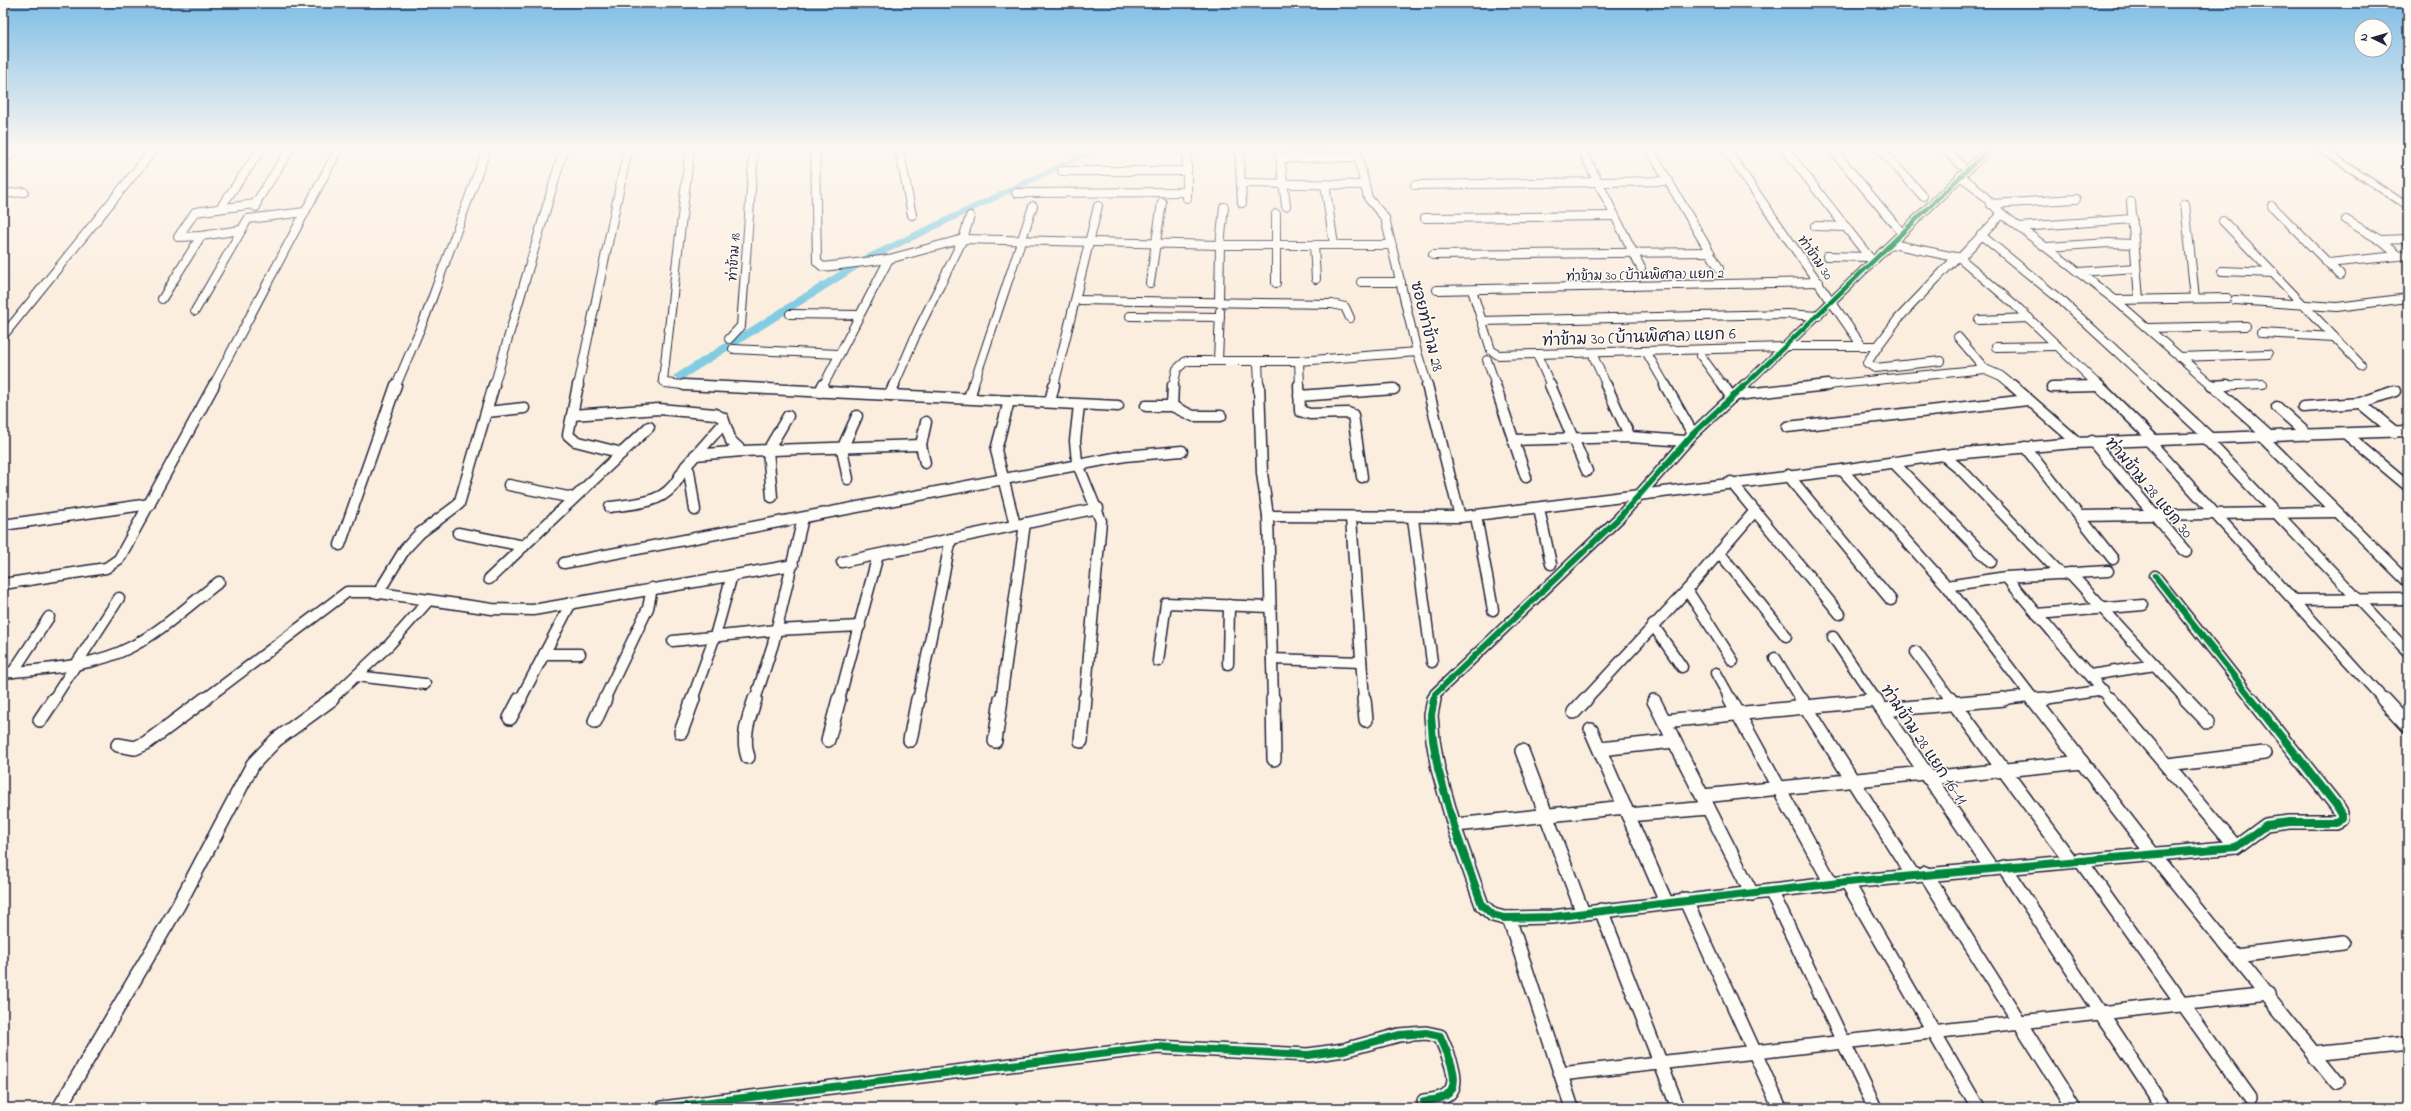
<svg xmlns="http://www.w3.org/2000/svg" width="2411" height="1111" viewBox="0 0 2411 1111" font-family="'Indie Flower','Playpen Sans Thai',sans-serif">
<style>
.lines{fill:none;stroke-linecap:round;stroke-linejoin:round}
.canal{fill:#81cce2;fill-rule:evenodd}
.street-far2-casing{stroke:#22223b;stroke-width:10}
.street-far1-casing{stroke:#22223b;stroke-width:13}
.street-casing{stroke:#22223b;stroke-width:16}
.secondary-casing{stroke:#22223b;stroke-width:3}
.street-far2{stroke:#fdfcf7;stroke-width:8}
.street-far1{stroke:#fdfcf7;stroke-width:10}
.street{stroke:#fdfcf7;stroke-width:13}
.secondary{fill:#fdfcf7;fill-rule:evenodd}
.cycleway-far2-casing{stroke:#fdfcf7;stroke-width:6}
.cycleway-far1-casing{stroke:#fdfcf7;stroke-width:8}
.cycleway-casing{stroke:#fdfcf7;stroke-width:10}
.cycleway-far2{stroke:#00873e;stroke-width:4.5}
.cycleway-far1{stroke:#00873e;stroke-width:6}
.cycleway{stroke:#00873e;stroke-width:8}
.labels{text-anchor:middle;stroke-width:3;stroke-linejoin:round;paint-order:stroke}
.far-street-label{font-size:13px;fill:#22223b;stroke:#fdfcf7}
.street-label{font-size:16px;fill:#22223b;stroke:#fdfcf7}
</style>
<rect width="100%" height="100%" fill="#fbeedf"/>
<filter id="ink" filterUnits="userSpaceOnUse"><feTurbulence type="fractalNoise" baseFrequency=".025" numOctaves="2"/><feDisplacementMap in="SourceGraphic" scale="8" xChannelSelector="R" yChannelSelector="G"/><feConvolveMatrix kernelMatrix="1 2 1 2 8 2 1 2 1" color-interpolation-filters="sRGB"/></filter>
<g filter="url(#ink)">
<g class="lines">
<polygon class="canal" points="1092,148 1104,148 872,260 683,379 679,380 673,376 864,256"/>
<defs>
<g id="street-far2">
<polyline points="690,148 663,380 665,383 691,386"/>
<polyline points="815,148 817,262 823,267 889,259 963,239 1220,245 1392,245"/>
<polyline points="899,148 912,215"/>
<polyline points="1187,148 1187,198"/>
<polyline points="1239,148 1242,203"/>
<polyline points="1279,148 1286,206"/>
<polyline points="1356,148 1368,198 1385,218 1417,352 1428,386"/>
<polyline points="1581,148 1641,268"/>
<polyline points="1649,148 1719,268"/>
<polyline points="1725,148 1862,346"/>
<polyline points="1784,148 1873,262"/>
<polyline points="1831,148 1902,233"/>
<polyline points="1879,148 1923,196"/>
<polyline points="1944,148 1961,165"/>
<polyline points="1281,158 1358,157"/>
<polyline points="3,161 17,148"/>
<polyline points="1062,171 1187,171"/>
<polyline points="1960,176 1975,187 2002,214 2115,300 2213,386"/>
<polyline points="1241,183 1364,185"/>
<polyline points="1325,184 1334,245"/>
<polyline points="1415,185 1669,181"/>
<polyline points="1016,193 1187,192"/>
<polyline points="3,194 24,192"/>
<polyline points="2131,202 2139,299"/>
<polyline points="1990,204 2076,199"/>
<polyline points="2185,204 2195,298"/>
<polyline points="2272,206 2340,275"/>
<polyline points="256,207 257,204 255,204 291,148"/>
<polyline points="220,208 262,148"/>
<polyline points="1276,214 1276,283"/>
<polyline points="1425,218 1615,216"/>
<polyline points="2346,220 2380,240 2399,256"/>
<polyline points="2223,221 2361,365"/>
<polyline points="1815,226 1846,227"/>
<polyline points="2019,227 2133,219"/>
<polyline points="1981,235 2063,302 2154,386"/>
<polyline points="201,236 178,237 195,212 255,204"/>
<polyline points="2380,240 2408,239"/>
<polyline points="1892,244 1960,258 2015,305 2099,386"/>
<polyline points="1314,245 1316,279"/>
<polyline points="2047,247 2109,243 2134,244"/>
<polyline points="1433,255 1710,252"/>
<polyline points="1827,256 1869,257"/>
<polyline points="1960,258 2002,214"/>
<polyline points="2328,263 2408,255"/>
<polyline points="2222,271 2274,273"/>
<polyline points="2079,272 2136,268"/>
<polyline points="1361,282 1401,282"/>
<polyline points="1150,283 1162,202"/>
<polyline points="1437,290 1819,282"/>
<polyline points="1472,290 1491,350 1498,355 1786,347"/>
<polyline points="162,299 201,236 241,230"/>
<polyline points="1076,300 1332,304 1345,307 1350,318"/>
<polyline points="2115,300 2227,298"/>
<polyline points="2235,300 2337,307 2408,298"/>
<polyline points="1219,303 1220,245 1224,207"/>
<polyline points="195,311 248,219 305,212"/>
<polyline points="790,314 859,315"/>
<polyline points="1130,316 1220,317"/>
<polyline points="1979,320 2029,318"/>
<polyline points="1482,321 1787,314 1818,316"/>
<polyline points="2147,328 2246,326"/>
<polyline points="2261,333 2334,337"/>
<polyline points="3,336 155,148"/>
<polyline points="1958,337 1985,369"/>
<polyline points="729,339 741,326 754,148"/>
<polyline points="1788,346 1878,346 1898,319 1957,257"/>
<polyline points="1878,346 1867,363 1875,368 1941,361"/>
<polyline points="1996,347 2057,346"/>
<polyline points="733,349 839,354"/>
<polyline points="1648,355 1666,386"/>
<polyline points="1701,356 1723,386"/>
<polyline points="2179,357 2268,354"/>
<polyline points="1594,358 1607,386"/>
<polyline points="1539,359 1551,386"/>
<polyline points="1487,360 1496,386"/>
<polyline points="1218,361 1220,311"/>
<polyline points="1299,361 1300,386"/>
<polyline points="1258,362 1259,386"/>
<polyline points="213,386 339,148"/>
<polyline points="396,386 426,315 487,148"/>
<polyline points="494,386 564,148"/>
<polyline points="578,386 628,148"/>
<polyline points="823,386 889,259"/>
<polyline points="894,386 918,330 963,239 970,216"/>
<polyline points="973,386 1033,206"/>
<polyline points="1054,386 1098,206"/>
<polyline points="1173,386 1177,369 1186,361 1299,361 1417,352"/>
<polyline points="1744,386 1990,148"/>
<polyline points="1818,386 1985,369 2001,376 2013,386"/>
<polyline points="2080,386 2098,386"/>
<polyline points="2212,386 2263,384"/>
</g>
<g id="street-far1">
<polyline points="578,385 568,435 575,441 622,453"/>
<polyline points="684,385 1118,406"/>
<polyline points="1259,385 1262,473 1268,516 1273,700"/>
<polyline points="1299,385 1300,411 1310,414 1348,413 1353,415 1362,477"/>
<polyline points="1427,385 1460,517"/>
<polyline points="1495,385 1526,477"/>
<polyline points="1550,385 1587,471"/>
<polyline points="1606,385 1630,437"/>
<polyline points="1665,385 1693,434"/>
<polyline points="1723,385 1732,398"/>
<polyline points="2012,385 2077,442"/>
<polyline points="2098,385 2153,439"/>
<polyline points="2153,385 2210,438"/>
<polyline points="2212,385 2269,436"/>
<polyline points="2212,386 2227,385"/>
<polyline points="2052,387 2098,386"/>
<polyline points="820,392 823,385"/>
<polyline points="890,395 894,385"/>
<polyline points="1736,395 1828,385"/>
<polyline points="1299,396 1394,389"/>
<polyline points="969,398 973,385"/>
<polyline points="1009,401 996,450 1015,525"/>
<polyline points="1050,402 1054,385"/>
<polyline points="2360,403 2395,432"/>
<polyline points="1079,405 1075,441 1077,462 1101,521 1085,700"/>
<polyline points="1146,406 1172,406 1193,416 1221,416"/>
<polyline points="1172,406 1173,385"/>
<polyline points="2277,407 2308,435"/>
<polyline points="2303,407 2360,403 2395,391"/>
<polyline points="487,412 524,408"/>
<polyline points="572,415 659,409 715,414 723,418 731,441 742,451"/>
<polyline points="1787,427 2028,400"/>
<polyline points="2346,434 2408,486"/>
<polyline points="2261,436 2408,582"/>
<polyline points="2205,438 2408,652"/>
<polyline points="1513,440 1630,437 1685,441"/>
<polyline points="2148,440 2384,700"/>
<polyline points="2092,441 2186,552"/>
<polyline points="2025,447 2113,559"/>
<polyline points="695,455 742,451 921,445"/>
<polyline points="1943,455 1963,472 2061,574"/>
<polyline points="925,463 921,445 926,422"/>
<polyline points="1894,463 1991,562"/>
<polyline points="1842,470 1947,586"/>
<polyline points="1788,475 1891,600"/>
<polyline points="848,479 842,449 857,416"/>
<polyline points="1731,482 1840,614"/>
<polyline points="509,485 573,498"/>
<polyline points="772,497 768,450 788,416"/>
<path d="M 610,507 C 630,504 658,504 672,487 C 678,481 681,473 686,466"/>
<polyline points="1539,509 1551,564"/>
<polyline points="695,510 689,471 686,466 724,423"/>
<polyline points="1268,516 1460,517 1842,470 1943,455 2074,443 2408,431"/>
<polyline points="1476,516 1493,610"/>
<polyline points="2080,516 2337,512"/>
<polyline points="1351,518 1364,700"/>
<polyline points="1413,519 1432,662"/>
<polyline points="3,525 150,504"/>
<polyline points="458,533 524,546"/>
<polyline points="340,545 396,385"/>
<polyline points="1719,552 1786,636"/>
<polyline points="842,562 1098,508"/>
<polyline points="564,563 1125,456 1182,451"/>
<polyline points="2070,573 2187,700"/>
<polyline points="2155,576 2253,700"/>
<polyline points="2006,577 2110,700"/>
<polyline points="489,579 649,427"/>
<polyline points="3,584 106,568 119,559 214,385"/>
<polyline points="1687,590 1733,661"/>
<polyline points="378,593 405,549 420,533 459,504 494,385"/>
<polyline points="2295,600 2408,599"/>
<polyline points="2037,614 2143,605"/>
<polyline points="1653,625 1682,667"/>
<polyline points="1833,637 1876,700"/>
<polyline points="673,641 776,630 860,626"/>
<polyline points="1916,652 1951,700"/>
<polyline points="544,654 580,654"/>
<polyline points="1775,658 1801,700"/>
<polyline points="1272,659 1361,662"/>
<polyline points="1158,661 1166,603 1270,607"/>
<polyline points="1228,664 1229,605"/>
<polyline points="13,672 49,617"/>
<path d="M 3,673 C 45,669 93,667 131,647 C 163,630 190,604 219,582"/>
<polyline points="1716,673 1731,700"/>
<polyline points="2090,675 2155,665"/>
<polyline points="356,676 425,684"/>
<polyline points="53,700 119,598"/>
<polyline points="204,700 347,592 373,592 492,609 533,610 793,565"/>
<polyline points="330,700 390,644 429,600"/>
<polyline points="520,700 571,603"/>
<polyline points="604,700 648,608 652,588"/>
<polyline points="692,700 715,636 732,575"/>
<polyline points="755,700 773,644 803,518"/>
<polyline points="839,700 878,555"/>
<polyline points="918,700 951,539"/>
<polyline points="1001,700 1025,523"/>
<polyline points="1434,700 1435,694 1619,518 1693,434 1745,385"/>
<polyline points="1585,700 1687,590 1754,512"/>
<polyline points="1993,700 2031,696"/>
<polyline points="2034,700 1947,586 2006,577 2108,571"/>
<polyline points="2038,700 2103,690"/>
</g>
<g id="street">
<polyline points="1273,699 1274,759"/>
<polyline points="1364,699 1366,720"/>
<polyline points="1434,699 1431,715 1433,740 1438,769 1455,829 1482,905 1493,915 1504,918 1552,917 1847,882 2236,847 2266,825 2289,822 2335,822 2341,819 2341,813 2336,805 2252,699"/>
<polyline points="1730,699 1831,883"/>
<polyline points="1801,699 1912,874"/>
<polyline points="1875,699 1992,869"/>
<polyline points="1951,699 2071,861"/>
<polyline points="2033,699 2152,853 2338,1083"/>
<polyline points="2110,699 2236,847"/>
<polyline points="2186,699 2208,722"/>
<polyline points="2383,699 2408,726"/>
<polyline points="2035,700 2045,699"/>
<polyline points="1654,701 1752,894"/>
<polyline points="1883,710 2004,699"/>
<polyline points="1574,712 1586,699"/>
<polyline points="510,718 520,699"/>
<polyline points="40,720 54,699"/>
<polyline points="595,721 605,699"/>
<polyline points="1664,721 1876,700"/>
<polyline points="1591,730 1666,902"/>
<polyline points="681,732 693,699"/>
<polyline points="828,740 839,699"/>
<polyline points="910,740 918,699"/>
<polyline points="995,741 1001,699"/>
<polyline points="1081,741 1085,699"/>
<polyline points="118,745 135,748 146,743 205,699"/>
<polyline points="1600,749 1674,741"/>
<polyline points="1522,751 1583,913"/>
<path d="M 748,757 C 741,737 749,718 755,699"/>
<polyline points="2168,765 2264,753"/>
<polyline points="1928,778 2082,762"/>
<polyline points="1703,796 1924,773"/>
<polyline points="1628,815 1708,808"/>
<polyline points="1456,825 1625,807"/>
<polyline points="2080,860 2250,1098"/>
<polyline points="2004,867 2161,1104"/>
<polyline points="1925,873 2074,1108"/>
<polyline points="1847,882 1978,1108"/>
<polyline points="1771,891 1875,1108"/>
<polyline points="1685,899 1780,1108"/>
<polyline points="1601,910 1678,1108"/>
<polyline points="1509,918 1572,1108"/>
<polyline points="2236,955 2343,942"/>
<polyline points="2314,1053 2408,1043"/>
<polyline points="1561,1074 2268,994"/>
<polyline points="59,1108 178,906 253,764 276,740 332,699"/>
<path d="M 662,1108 L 1157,1047 L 1308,1055 L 1344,1050 L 1399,1035 L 1426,1033 L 1440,1036 C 1446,1051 1465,1085 1445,1096 C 1439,1100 1431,1100 1424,1101"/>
</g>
<polygon id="secondary" points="2314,148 2325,148 2408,203 2408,210"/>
</defs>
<use href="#street-far2" class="street-far2-casing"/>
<use href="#street-far1" class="street-far1-casing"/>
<use href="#street" class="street-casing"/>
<use href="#secondary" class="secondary-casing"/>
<use href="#street-far2" class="street-far2"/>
<use href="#street-far1" class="street-far1"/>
<use href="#street" class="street"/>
<use href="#secondary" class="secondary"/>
<defs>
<polyline id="cycleway-far2" points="1744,386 1990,148"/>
<g id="cycleway-far1">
<polyline points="2155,576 2253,700"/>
<polyline points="1434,700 1435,694 1619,518 1693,434 1745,385"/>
</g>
<g id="cycleway">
<polyline points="1434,699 1431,715 1433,740 1438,769 1455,829 1482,905 1493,915 1504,918 1552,917 1847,882 2236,847 2266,825 2289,822 2335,822 2341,819 2341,813 2336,805 2252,699"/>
<path d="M 662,1108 L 1157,1047 L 1308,1055 L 1344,1050 L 1399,1035 L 1426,1033 L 1440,1036 C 1446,1051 1465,1085 1445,1096 C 1439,1100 1431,1100 1424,1101"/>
</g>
</defs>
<use href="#cycleway-far2" class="cycleway-far2-casing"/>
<use href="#cycleway-far1" class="cycleway-far1-casing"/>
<use href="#cycleway" class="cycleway-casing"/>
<use href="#cycleway-far2" class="cycleway-far2"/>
<use href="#cycleway-far1" class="cycleway-far1"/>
<use href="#cycleway" class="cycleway"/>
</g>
</g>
<linearGradient id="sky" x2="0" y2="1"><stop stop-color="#7fbee6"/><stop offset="0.49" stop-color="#fdf7f1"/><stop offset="1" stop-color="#fdf7f1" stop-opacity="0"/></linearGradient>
<rect width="2411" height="303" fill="url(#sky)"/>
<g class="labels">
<g class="far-street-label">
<text transform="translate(733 257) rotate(-86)" y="5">ท่าข้าม 18</text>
<text transform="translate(1816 257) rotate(55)" y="5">ท่าข้าม 30</text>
<text transform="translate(1645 274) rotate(-1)" y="5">ท่าข้าม 30 (บ้านพิศาล) แยก 2</text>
</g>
<g class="street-label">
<text transform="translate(1428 326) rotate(76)" y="6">ซอยท่าข้าม 28</text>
<text transform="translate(1639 336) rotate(-2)" y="6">ท่าข้าม 30 (บ้านพิศาล) แยก 6</text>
<text transform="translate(2150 487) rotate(50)" y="6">ท่ามข้าม 28 แยก 30</text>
<text transform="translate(1925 744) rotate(56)" y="6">ท่ามข้าม 28 แยก 16-11</text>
</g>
</g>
<rect width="2411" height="1111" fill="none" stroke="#fdfcf7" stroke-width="16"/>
<rect x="8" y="8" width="2395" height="1095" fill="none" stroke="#22223b" stroke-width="1.5" filter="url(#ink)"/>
<g transform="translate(2373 38) rotate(275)"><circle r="19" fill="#fdfcf7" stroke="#a5a5ac"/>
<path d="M0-3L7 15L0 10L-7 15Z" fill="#22223b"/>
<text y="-6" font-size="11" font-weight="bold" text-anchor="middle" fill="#22223b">N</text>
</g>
</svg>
